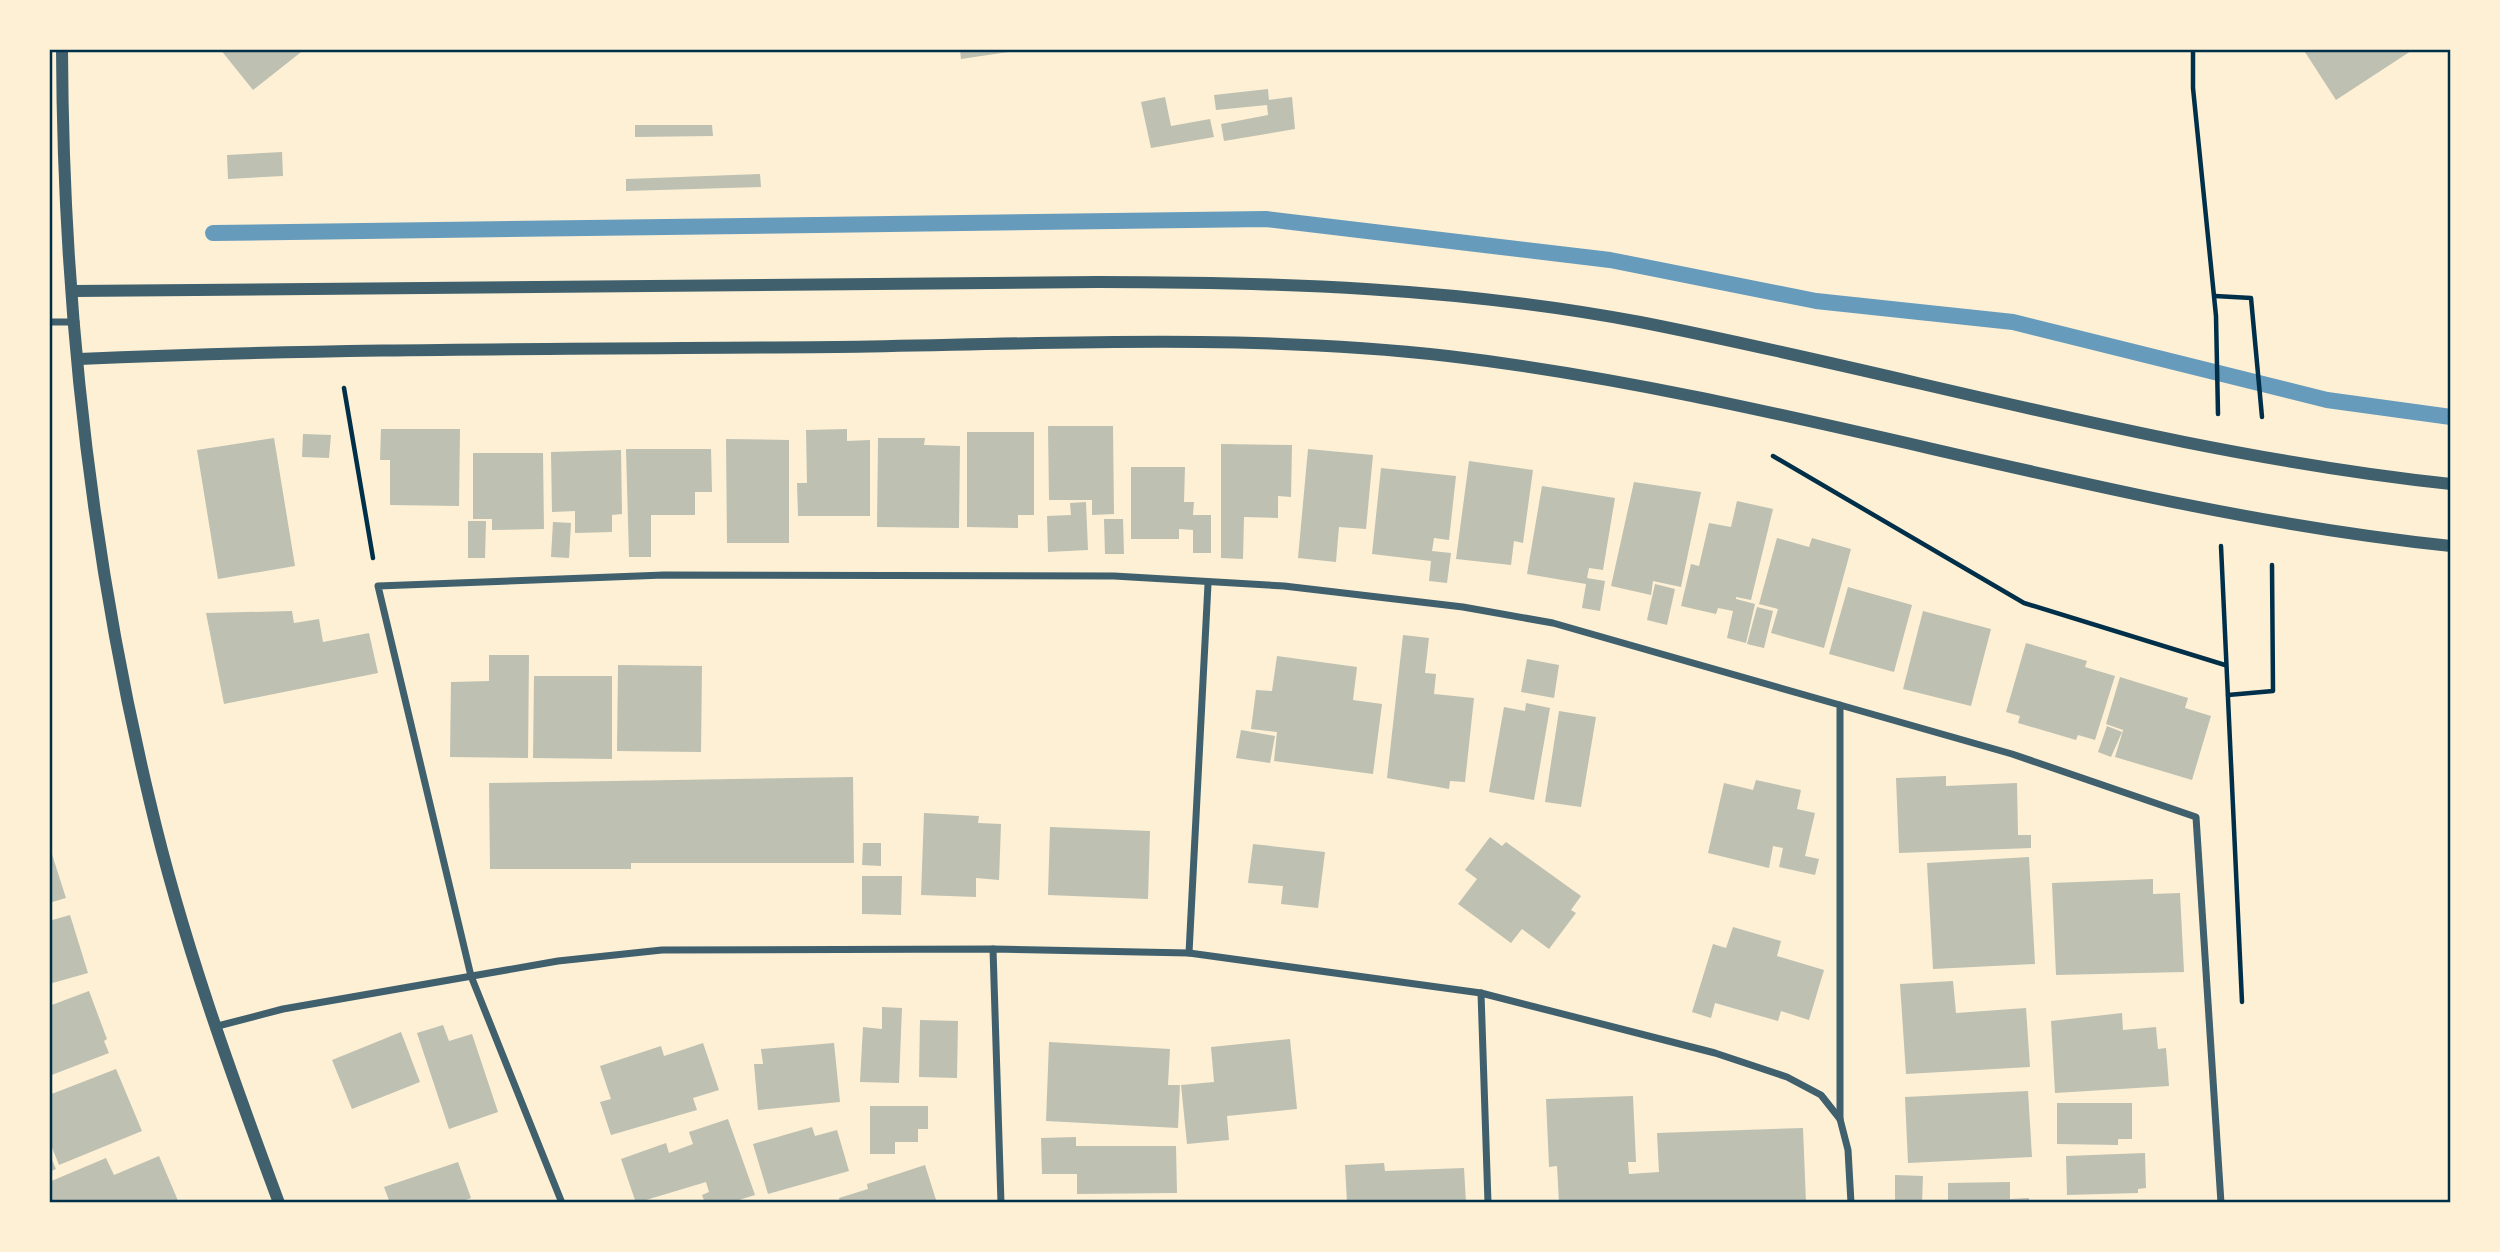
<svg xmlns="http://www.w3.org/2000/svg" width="2500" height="1252" viewBox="0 0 2500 1252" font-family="'IBM Plex Sans',sans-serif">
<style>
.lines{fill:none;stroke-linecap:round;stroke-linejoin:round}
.stream{stroke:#669bbc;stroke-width:16}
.building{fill:#bec0b2}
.path{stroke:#003049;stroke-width:4.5}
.minor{stroke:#3f606c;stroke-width:7}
.tertiary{stroke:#3f606c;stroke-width:12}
.neatline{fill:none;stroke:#003049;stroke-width:2.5}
</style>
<rect width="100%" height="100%" fill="#fdf0d5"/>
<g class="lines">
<polyline class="stream" points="213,233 1266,219 1610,260 1816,301 2013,322 2327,400 2451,417"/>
</g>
<g class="building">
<polygon points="220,49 305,49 253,90"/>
<polygon points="960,49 1015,49 1015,51 961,59"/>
<polygon points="2303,49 2414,49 2336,100"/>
<polygon points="1268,89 1269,100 1292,97 1295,129 1224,141 1221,124 1268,115 1267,105 1216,110 1214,95"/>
<polygon points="1165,97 1171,126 1210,119 1214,137 1151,148 1141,102"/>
<polygon points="635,125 712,125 713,136 635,137"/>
<polygon points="282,152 283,176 228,179 227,155"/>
<polygon points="760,174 761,187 626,191 626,179"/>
<polygon points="1048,426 1113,426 1114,514 1092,515 1092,500 1049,500"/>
<polygon points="381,429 460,429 459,506 390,505 390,460 380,460"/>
<polygon points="847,429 847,441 870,440 870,516 798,516 797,483 807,483 806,430"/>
<polygon points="967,432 1034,432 1034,515 1018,515 1018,528 967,527"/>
<polygon points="303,434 331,435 329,458 302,457"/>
<polygon points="274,438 295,566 218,579 197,450"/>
<polygon points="878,438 925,438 924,445 960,446 959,528 877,527"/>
<polygon points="726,439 789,440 789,543 727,543"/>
<polygon points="1221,444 1292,445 1291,497 1278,496 1278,518 1244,517 1243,559 1221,558"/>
<polygon points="626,449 711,449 712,492 695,492 695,515 651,515 651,557 629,557"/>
<polygon points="1308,449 1373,455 1366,529 1339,527 1336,562 1298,558"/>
<polygon points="621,450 622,514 612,515 612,532 575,533 575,511 552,512 551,452"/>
<polygon points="473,453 543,453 544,529 492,530 492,519 473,519"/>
<polygon points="1469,461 1533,470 1523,543 1514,541 1511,565 1456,559"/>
<polygon points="1131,467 1185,467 1184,502 1194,502 1193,515 1211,515 1211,553 1193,553 1193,530 1179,529 1179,539 1131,539"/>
<polygon points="1381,468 1456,476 1449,540 1434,538 1432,551 1451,553 1447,583 1429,581 1431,561 1372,554"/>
<polygon points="1634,482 1701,492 1681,587 1653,581 1651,595 1611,586"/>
<polygon points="1542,486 1615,498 1603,570 1589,568 1587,578 1605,581 1600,611 1582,608 1586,584 1527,574"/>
<polygon points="1737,501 1773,509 1751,600 1736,597 1736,599 1755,604 1746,643 1727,638 1733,611 1718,608 1716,614 1681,606 1691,564 1699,566 1709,523 1731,527"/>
<polygon points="1086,502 1088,550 1048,552 1047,516 1071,515 1070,503"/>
<polygon points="1104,519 1123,519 1124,554 1105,554"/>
<polygon points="468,521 486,521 485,558 468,558"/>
<polygon points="553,522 571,523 569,558 551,557"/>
<polygon points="1777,538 1809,547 1812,538 1851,549 1824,648 1771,633 1778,609 1759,604"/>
<polygon points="1655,584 1675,589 1667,625 1647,620"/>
<polygon points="1848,587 1912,605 1894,672 1829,654"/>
<polygon points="1757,607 1773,611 1764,648 1747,644"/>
<polygon points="292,611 294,623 319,619 323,642 369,633 378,673 224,704 206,613"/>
<polygon points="1923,611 1991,629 1971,706 1903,689"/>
<polygon points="1403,635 1429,638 1425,673 1436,674 1434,694 1474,698 1465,782 1450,781 1449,789 1387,778"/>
<polygon points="2026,643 2087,661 2085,667 2115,676 2095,740 2078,735 2076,740 2018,723 2020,716 2006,712"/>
<polygon points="489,655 529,655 528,758 450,757 451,682 489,681"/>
<polygon points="1277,656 1357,667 1353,700 1382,704 1373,774 1274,761 1277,732 1251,729 1256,690 1272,691"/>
<polygon points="1527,659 1559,665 1554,698 1521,692"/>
<polygon points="618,665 702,666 701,752 617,751"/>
<polygon points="534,676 612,676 612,759 533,758"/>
<polygon points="2120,677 2188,698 2185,708 2211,716 2192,780 2115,757 2124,727 2123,730 2106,724"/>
<polygon points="1526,703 1550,708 1534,800 1489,792 1504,707 1525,711"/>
<polygon points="1559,711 1596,717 1581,807 1545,802"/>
<polygon points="2107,726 2122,732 2111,757 2098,752"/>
<polygon points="1241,730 1275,736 1270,763 1236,758"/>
<polygon points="1946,776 1946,786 2017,783 2018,835 2031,835 2031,848 1899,853 1896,778"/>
<polygon points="853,777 854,863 631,863 631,869 490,869 489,783"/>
<polygon points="1756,780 1801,790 1797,809 1815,813 1805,856 1819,859 1815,875 1779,867 1783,848 1773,846 1769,868 1708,853 1724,783 1753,790"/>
<polygon points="924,813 979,816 978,823 1001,824 999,880 976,878 976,897 921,895"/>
<polygon points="1050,827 1150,831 1148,899 1048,895"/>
<polygon points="1490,837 1502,846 1506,842 1581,896 1571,910 1576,913 1549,949 1522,929 1511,943 1458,904 1477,879 1465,870"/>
<polygon points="863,843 881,843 881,866 862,865"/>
<polygon points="1253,844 1325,852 1318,908 1281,904 1283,886 1248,883"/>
<polygon points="49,845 66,898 49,903"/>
<polygon points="2029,857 2035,964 1933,969 1927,863"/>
<polygon points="862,876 902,876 901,915 862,914"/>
<polygon points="2153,879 2153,894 2180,893 2184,972 2056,975 2052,883"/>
<polygon points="70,915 88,973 49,984 49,921"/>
<polygon points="1733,927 1781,941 1777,956 1824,970 1809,1020 1781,1011 1778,1021 1715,1003 1711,1018 1692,1012 1713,944 1726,948"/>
<polygon points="1953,981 1956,1013 2026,1008 2030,1067 1906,1074 1900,984"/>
<polygon points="89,991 107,1039 104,1041 109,1053 49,1076 49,1006"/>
<polygon points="882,1007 902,1008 899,1083 860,1082 863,1027 882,1029"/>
<polygon points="2122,1013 2123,1030 2156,1027 2158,1049 2166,1048 2169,1086 2055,1093 2051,1021"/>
<polygon points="920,1020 958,1021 957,1078 919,1077"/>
<polygon points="443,1025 449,1041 472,1034 498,1112 449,1129 417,1033"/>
<polygon points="401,1032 420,1082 352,1109 332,1060"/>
<polygon points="1290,1039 1297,1109 1227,1116 1229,1140 1187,1144 1181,1085 1214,1082 1211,1047"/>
<polygon points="1049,1042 1170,1049 1168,1085 1180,1085 1178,1128 1046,1121"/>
<polygon points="703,1043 719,1090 693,1098 697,1110 611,1135 600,1102 611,1099 600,1066 661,1046 664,1056"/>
<polygon points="834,1043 840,1102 758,1110 754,1064 763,1064 761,1049"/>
<polygon points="116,1069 142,1131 59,1165 49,1140 49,1095"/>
<polygon points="2028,1091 2032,1157 1908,1163 1905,1097"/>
<polygon points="1633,1096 1636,1162 1628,1162 1629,1174 1659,1172 1657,1133 1803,1128 1806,1203 1559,1203 1557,1166 1549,1167 1546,1099"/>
<polygon points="2057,1103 2132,1103 2132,1139 2118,1139 2118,1145 2057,1144"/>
<polygon points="870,1106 928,1106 928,1129 918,1129 918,1142 895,1142 895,1154 870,1154"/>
<polygon points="728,1119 755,1195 729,1203 705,1203 702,1195 709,1192 706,1182 636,1203 621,1159 666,1143 669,1153 693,1144 689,1132"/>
<polygon points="812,1127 815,1136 837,1130 849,1171 768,1194 753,1144"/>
<polygon points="1076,1137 1076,1146 1176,1146 1177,1193 1077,1194 1077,1174 1042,1174 1041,1138"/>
<polygon points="49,1153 56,1169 49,1172"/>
<polygon points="2145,1153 2146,1188 2138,1189 2138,1193 2067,1195 2066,1156"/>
<polygon points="159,1156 179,1203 49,1203 49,1182 106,1158 114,1175"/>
<polygon points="458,1162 471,1198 457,1203 390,1203 384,1187"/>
<polygon points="1384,1163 1385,1171 1464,1168 1466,1203 1347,1203 1345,1165"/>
<polygon points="925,1165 937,1203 840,1203 839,1198 868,1189 867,1184"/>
<polygon points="1895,1175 1923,1176 1922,1203 1895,1203"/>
<polygon points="2010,1182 2010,1199 2029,1198 2029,1203 1948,1203 1948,1183"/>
</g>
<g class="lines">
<g class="path">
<polyline points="2193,49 2193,88 2216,316 2218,414"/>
<polyline points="2215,296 2251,298 2262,417"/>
<polyline points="344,388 373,558"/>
<polyline points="1773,456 2024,603 2225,665"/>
<polyline points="2221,546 2242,1002"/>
<polyline points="2228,695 2273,691 2272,565"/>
</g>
<g class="minor">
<polyline points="49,322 76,322"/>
<polyline points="1840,705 2012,754 2196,817 2221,1203"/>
<polyline points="993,949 1001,1203"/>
<polyline points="1189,953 1208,584"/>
<polyline points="1481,993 1488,1203"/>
<polyline points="214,1027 283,1009 558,961 662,950 993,949 1189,953 1481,993 1715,1053 1787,1077 1821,1095 1840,1119 1848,1150 1851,1203"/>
<polyline points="562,1203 471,976 378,586 664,575 1114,576 1284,586 1463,607 1553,623 1840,705 1840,1119"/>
</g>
<g class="tertiary">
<path d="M 62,49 C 63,302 91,556 150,802 C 182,939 230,1071 279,1203"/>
<path d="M 73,291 L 1098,282 C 1279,282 1461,288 1640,322 C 1910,375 2177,455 2451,484"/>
<path d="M 79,359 C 331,348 584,349 836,347 C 1039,344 1246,333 1448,356 C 1787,396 2112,511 2451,546"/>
</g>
</g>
<rect width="2500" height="1252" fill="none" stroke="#fdf0d5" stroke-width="102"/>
<rect x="51" y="51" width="2398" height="1150" class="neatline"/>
</svg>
